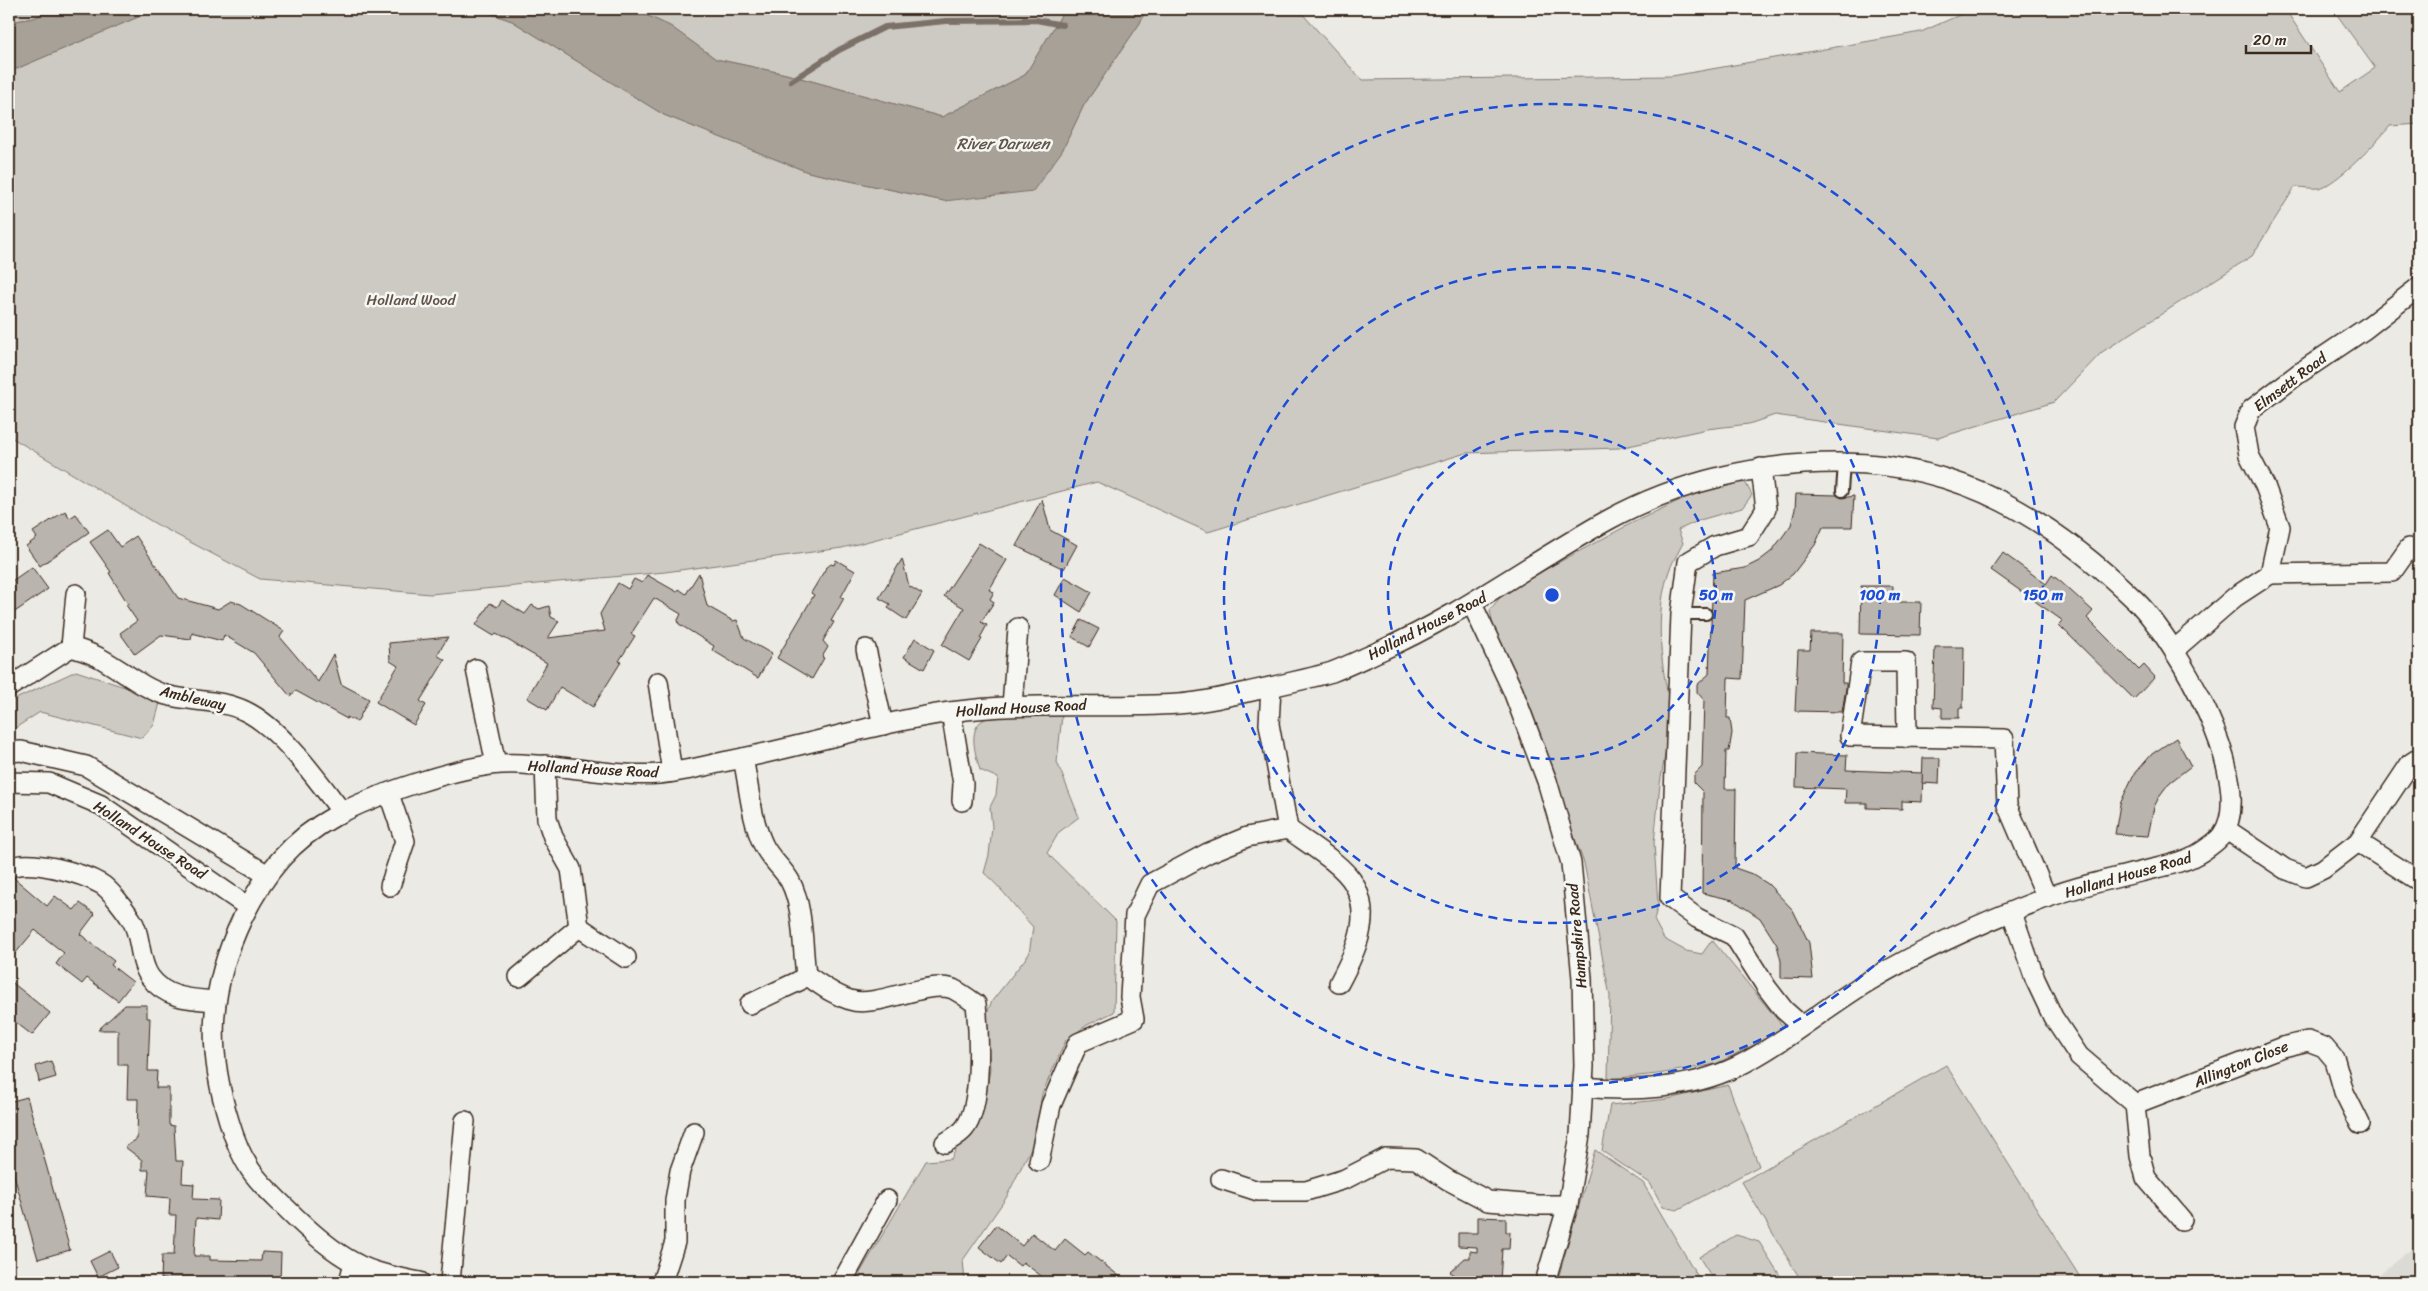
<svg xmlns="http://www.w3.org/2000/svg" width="2428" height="1291" viewBox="0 0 2428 1291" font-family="Sriracha,sans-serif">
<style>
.built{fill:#dcdad4}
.green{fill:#cdcac4;stroke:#847a71}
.water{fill:#a8a198;stroke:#7c7167}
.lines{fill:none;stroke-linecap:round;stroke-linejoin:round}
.stream{stroke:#7c7167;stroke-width:6}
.building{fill:#bab4ae;stroke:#3b2a1e}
.service-casing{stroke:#3b2a1e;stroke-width:14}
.minor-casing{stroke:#3b2a1e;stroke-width:22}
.service{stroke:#f6f6f2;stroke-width:10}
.minor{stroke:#f6f6f2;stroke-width:19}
.ring{fill:none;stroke:#1d4ed8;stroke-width:2.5;stroke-dasharray:9 6}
.labels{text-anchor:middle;stroke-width:5;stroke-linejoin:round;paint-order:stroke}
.park-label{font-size:15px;fill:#605248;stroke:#f6f6f2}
.street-label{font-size:15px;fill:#3b2a1e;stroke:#f6f6f2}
.water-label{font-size:16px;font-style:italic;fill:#615449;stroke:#f6f6f2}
.centre{fill:#1d4ed8;stroke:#f6f6f2;stroke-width:2.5}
.ring-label{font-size:15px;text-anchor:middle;font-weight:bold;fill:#1d4ed8;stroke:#f6f6f2;stroke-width:5;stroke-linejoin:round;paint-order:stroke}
</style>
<rect width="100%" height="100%" fill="#ebeae5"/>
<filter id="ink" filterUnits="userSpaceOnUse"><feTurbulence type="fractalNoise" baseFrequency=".02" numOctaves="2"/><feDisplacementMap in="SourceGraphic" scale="10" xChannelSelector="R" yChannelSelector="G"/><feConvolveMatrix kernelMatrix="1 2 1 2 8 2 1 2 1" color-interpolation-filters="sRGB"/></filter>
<g filter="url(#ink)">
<polygon class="built" points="2419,1243 2419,1282 2368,1282 2369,1282"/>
<g class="green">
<polygon points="9,9 53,9 34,18 9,22"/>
<path d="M 157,9 L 478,9 L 512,21 L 664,115 L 808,172 L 944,201 L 1062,151 L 1084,105 L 1140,23 L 1146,9 L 1298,9 L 1362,80 L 1672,76 L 1921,32 L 1973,9 L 2285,9 L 2340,92 L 2375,68 L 2333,9 L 2419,9 L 2419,124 L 2390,126 C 2379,140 2336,185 2319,188 C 2312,189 2303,187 2295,187 L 2252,256 L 2102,352 L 2054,402 L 1938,438 L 1775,415 L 1749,424 L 1707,429 L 1619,448 L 1466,453 L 1208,532 L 1097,482 L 842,548 L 665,572 L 430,594 L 260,579 L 156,524 L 9,436 L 9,72 Z"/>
<polygon points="633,9 1065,9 1025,75 942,117 786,74 716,59 670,26"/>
<path d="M 1744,480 L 1752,495 L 1742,508 L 1700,520 L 1678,530 L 1683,543 C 1678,553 1671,564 1668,574 C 1652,626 1664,679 1675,730 L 1667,743 L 1660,784 L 1654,843 L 1658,904 L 1654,920 L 1664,939 L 1686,951 L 1702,954 L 1712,940 L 1785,1029 L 1716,1064 L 1658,1074 L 1608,1079 L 1610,996 L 1584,863 L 1517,684 L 1494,632 L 1490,610 L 1505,591 L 1632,523 L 1697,492 Z"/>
<polygon points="76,671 161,699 154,725 142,738 40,712 9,732 9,702"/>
<path d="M 999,715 L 1062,715 L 1057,762 L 1079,817 L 1059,832 L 1047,853 L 1116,921 L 1114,1012 L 1087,1025 L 1066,1040 L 1042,1094 L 1035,1140 L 1006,1198 L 963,1260 L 965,1282 L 859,1282 L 857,1278 L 926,1161 L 951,1159 L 958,1145 L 978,1124 L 985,1102 L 990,1069 L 986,1015 L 992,1001 L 1029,954 L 1033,927 C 1016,909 1003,889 984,873 L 989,855 L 992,827 L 990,807 L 996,795 L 998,778 L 980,770 C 976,756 967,730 983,720 C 987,717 994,716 999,715 Z"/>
<polygon points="1946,1065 2083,1282 1802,1282 1742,1182"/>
<polygon points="1728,1085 1759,1166 1677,1210 1663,1207 1650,1183 1602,1151 1610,1105 1668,1099"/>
<polygon points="1595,1150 1643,1183 1701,1282 1557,1282"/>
<polygon points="1736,1235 1759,1242 1784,1282 1715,1282 1699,1257"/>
</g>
<g class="water">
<polygon points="53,9 157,9 9,72 9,22 34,18"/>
<polygon points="478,9 633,9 670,26 716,59 786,74 942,117 1025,75 1065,9 1146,9 1140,23 1084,105 1062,151 1033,191 944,201 808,172 664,115 512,21"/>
</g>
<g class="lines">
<polyline class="stream" points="791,81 839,50 885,27 946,21 1036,20 1063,25"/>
</g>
<g class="building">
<polygon points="1796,494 1837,495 1842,498 1854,496 1852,527 1823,527 1815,545 1793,574 1779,585 1745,600 1742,679 1728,678 1727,718 1730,718 1732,733 1729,751 1726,751 1725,789 1736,789 1735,868 1752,874 1768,884 1793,910 1809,943 1813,979 1781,978 1781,961 1777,945 1760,918 1733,900 1702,893 1703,792 1694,783 1694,775 1702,767 1704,700 1697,692 1697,685 1709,674 1713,573 1745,568 1759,561 1772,551 1791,525 1795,509"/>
<polygon points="1042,499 1050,530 1077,545 1064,569 1016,546"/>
<polygon points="65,511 70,518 76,514 89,532 40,566 26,546 37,538 33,532"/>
<polygon points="108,530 120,547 136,536 178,598 218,609 231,601 241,604 284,631 280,637 318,682 333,654 341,684 369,699 357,722 347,717 347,719 296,691 290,696 254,653 224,635 222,641 192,633 191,639 161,635 135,654 120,633 137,621 126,605 128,604 109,573 111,572 90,542"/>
<polygon points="979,543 1007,560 989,590 994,592 990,599 994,602 981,622 987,625 980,638 982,639 969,661 942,645 964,608 944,596"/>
<polygon points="2003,553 2046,584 2052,575 2061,582 2093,611 2087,618 2139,670 2144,665 2155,677 2134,699 2059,625 2063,621 1991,570"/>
<polygon points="902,559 909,586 922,594 906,620 888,608 890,604 879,598"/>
<polygon points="836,560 855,571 841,597 844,598 831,621 834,622 823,641 828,647 822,657 824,658 812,679 777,658 814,595 811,593 826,568 831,564 834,565"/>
<polygon points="32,567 48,589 9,616 9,583"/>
<polygon points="699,573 707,606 733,621 737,620 744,638 772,654 758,678 712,650 714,646 679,624 678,620 681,614 654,598 631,634 635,636 619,661 621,662 593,707 560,687 547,710 527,698 547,663 506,639 496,634 494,636 476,625 490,603 497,607 502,600 525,614 532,605 539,609 549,606 551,617 559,621 548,638 605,631 600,614 618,583 628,589 634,579 642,583 647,575 677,592 679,589 686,594"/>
<polygon points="1065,577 1092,592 1081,612 1055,595"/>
<polygon points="1861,586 1893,586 1892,602 1921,602 1920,635 1860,634"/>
<polygon points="1081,620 1099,629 1089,647 1072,637"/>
<polygon points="1811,633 1843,633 1842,683 1846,683 1846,688 1842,712 1795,711 1798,650 1810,650"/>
<polygon points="448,637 437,655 445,660 420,701 426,705 414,725 376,702 398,666 390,661 389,643"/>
<polygon points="915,638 934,650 924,669 904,657"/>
<polygon points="1935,647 1964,647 1963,708 1959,708 1959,718 1942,718 1942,708 1933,707"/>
<polygon points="2176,738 2191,766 2169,783 2160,795 2154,807 2148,836 2115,834 2120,804 2133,776 2152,754"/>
<polygon points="1797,753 1847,755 1846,770 1923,773 1922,802 1902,801 1902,809 1867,808 1867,803 1845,803 1846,789 1796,787"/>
<polygon points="1923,758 1940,758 1939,784 1922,783"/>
<polygon points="14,878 47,906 55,896 74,910 80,903 95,914 80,934 114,961 111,965 133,982 118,1001 87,978 82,984 56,964 64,953 35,930 9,961 9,879"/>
<polygon points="9,980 50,1013 32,1035 9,1017"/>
<polygon points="125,1005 147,1005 147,1018 150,1018 148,1071 157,1071 156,1088 169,1088 169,1125 174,1126 176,1161 183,1161 182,1183 194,1184 193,1199 219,1200 218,1220 196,1218 194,1256 210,1256 210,1260 261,1261 262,1252 281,1253 280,1282 214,1282 161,1279 162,1255 174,1255 176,1215 169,1215 170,1198 147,1196 149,1170 142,1170 142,1160 125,1147 137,1139 138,1099 127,1099 128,1065 118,1065 118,1030 98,1030"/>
<polygon points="51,1061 56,1077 39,1082 36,1066"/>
<polygon points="27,1097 70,1250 38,1259 9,1158 9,1102"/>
<polygon points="1478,1217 1506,1218 1506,1232 1510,1232 1509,1249 1502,1249 1500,1282 1466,1282 1450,1272 1465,1258 1470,1258 1470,1251 1477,1252 1477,1247 1458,1246 1458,1233 1478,1233"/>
<polygon points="996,1225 1022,1246 1032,1233 1055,1251 1065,1239 1085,1255 1088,1252 1127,1282 1049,1282 1023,1262 1020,1266 1007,1256 1001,1264 979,1247"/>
<polygon points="110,1251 118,1267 98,1277 90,1261"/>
</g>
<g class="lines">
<defs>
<g id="service">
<polyline points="1842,491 1844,463"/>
<polyline points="1681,614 1706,614"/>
</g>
<g id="minor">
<polyline points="1761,468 1766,509 1749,536 1715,546 1688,562 1681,614 1670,898 1697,918 1734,936 1767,988 1784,1010 1802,1026"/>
<polyline points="2270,574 2392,572 2409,548"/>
<polyline points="1472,604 1513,691 1547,781 1571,863 1582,978 1584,1066 1580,1135 1568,1205 1545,1282"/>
<polyline points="71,647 76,594"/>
<polyline points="866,649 883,725"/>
<polyline points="2174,650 2235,597 2270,574 2280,527 2265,486 2249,455 2244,427 2251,410 2298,374 2365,329 2419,287"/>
<polyline points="476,669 496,764"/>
<polyline points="658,682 672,772"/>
<path d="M 9,687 L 71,647 C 81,650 91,653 100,658 C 122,670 142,688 166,695 C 192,702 220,699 245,711 C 281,728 318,781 342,812"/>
<polyline points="1012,706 1018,628"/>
<polyline points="951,712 963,784 962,801"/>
<polyline points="1907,738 1906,662 1861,662 1850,736 2004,739 2007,805 2047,898"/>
<polyline points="9,752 21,751 86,766 266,874"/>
<path d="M 743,758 C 749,786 751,819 763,844 C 769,858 783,868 790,881 C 804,908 802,945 806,975 L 799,981 L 750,1004"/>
<polyline points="9,782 49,783 101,805 248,907"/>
<polyline points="389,794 405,841 390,886"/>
<path d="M 1288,829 C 1307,843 1343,864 1354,884 C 1373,917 1355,953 1339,983"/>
<polyline points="2227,830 2285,869 2306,877 2323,869 2358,842 2410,764 2419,758"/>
<polyline points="2358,842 2419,881"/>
<path d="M 9,868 C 29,858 82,873 101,884 C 109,888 126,911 131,919 C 142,935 138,961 150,977 C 166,999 191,999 215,1001"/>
<polyline points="2012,913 2035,979 2053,1017 2079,1056 2135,1104 2283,1047 2308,1041 2324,1047 2335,1060 2344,1092 2360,1124"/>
<polyline points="579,927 626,958"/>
<path d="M 806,975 C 820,984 833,995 850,1000 C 877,1009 927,979 953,989 C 961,993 969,999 976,1004 C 979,1032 983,1107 964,1129 C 959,1135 951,1139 945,1143"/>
<polyline points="519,977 579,927 571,869 553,837 547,819 545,765"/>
<polyline points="2135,1104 2140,1156 2146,1178 2182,1220"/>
<polyline points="1039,1161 1051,1105 1078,1043 1134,1019 1130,997 1135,915 1150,884 1208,853 1247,837 1288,829 1269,724 1271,687"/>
<polyline points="1221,1179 1258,1191 1306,1191 1345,1179 1386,1158 1416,1159 1448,1180 1488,1201 1538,1205 1568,1205"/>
<polyline points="349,1282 354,1263"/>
<path d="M 420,1282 C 399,1278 372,1273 353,1262 C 330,1250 303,1225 285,1207 C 273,1195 259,1183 250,1169 C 240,1154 234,1138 229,1121 C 206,1047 209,988 243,917 C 265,873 291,840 335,816 C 373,795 460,766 502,764 C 514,763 525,764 537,765 C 578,767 618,777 659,774 C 682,772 705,766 728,761 C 802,747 875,723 950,712 C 1026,701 1102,709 1178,704 C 1201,703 1224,697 1247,692 C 1275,686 1304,680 1332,672 C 1348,666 1364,658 1380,651 C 1463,614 1530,563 1608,520 C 1679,481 1762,462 1843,463 C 1963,464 2052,520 2136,601 C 2175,639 2259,784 2222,835 C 2218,841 2201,853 2194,856 C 2179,864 2160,867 2144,871 C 2110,879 2075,887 2043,899 C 1983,922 1923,949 1869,981 C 1824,1008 1783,1044 1736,1067 C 1690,1089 1632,1092 1582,1087"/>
<polyline points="450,1282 465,1121"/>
<polyline points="662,1282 675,1242 675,1200 680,1171 694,1132"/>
<polyline points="842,1282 887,1200"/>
</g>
</defs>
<use href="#service" class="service-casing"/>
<use href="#minor" class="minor-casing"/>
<use href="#service" class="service"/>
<use href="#minor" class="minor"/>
</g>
</g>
<g class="ring">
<circle cx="1552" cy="595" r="164"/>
<circle cx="1552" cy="595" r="328"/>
<circle cx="1552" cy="595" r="491"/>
</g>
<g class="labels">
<g class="park-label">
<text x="411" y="305">Holland Wood</text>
</g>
<g class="street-label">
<text transform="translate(2290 382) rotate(-37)" y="5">Elmsett Road</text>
<text transform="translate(1427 626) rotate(-27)" y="5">Holland House Road</text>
<text transform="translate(193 698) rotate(13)" y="5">Ambleway</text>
<text transform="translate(1021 708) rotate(-3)" y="5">Holland House Road</text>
<text transform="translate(593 769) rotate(3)" y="5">Holland House Road</text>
<text transform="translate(150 840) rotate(33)" y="5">Holland House Road</text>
<text transform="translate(2128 875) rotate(-16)" y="5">Holland House Road</text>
<text transform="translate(1577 936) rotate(-95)" y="5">Hampshire Road</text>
<text transform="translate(2241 1064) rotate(-22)" y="5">Allington Close</text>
</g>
<g class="water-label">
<text x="1003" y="149">River Darwen</text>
</g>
</g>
<circle cx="1552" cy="595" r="8" class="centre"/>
<g class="ring-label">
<text x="1716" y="600">50 m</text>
<text x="1880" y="600">100 m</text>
<text x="2043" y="600">150 m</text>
</g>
<rect width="2428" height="1291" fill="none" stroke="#f6f6f2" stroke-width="30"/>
<rect x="15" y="15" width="2398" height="1261" fill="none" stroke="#3b2a1e" stroke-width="2" filter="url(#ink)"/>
<path d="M2246 45v8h65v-8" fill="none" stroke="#3b2a1e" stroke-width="2.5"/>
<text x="2253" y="45" font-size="15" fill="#3b2a1e" stroke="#f6f6f2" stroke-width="4" paint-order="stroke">20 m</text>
</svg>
